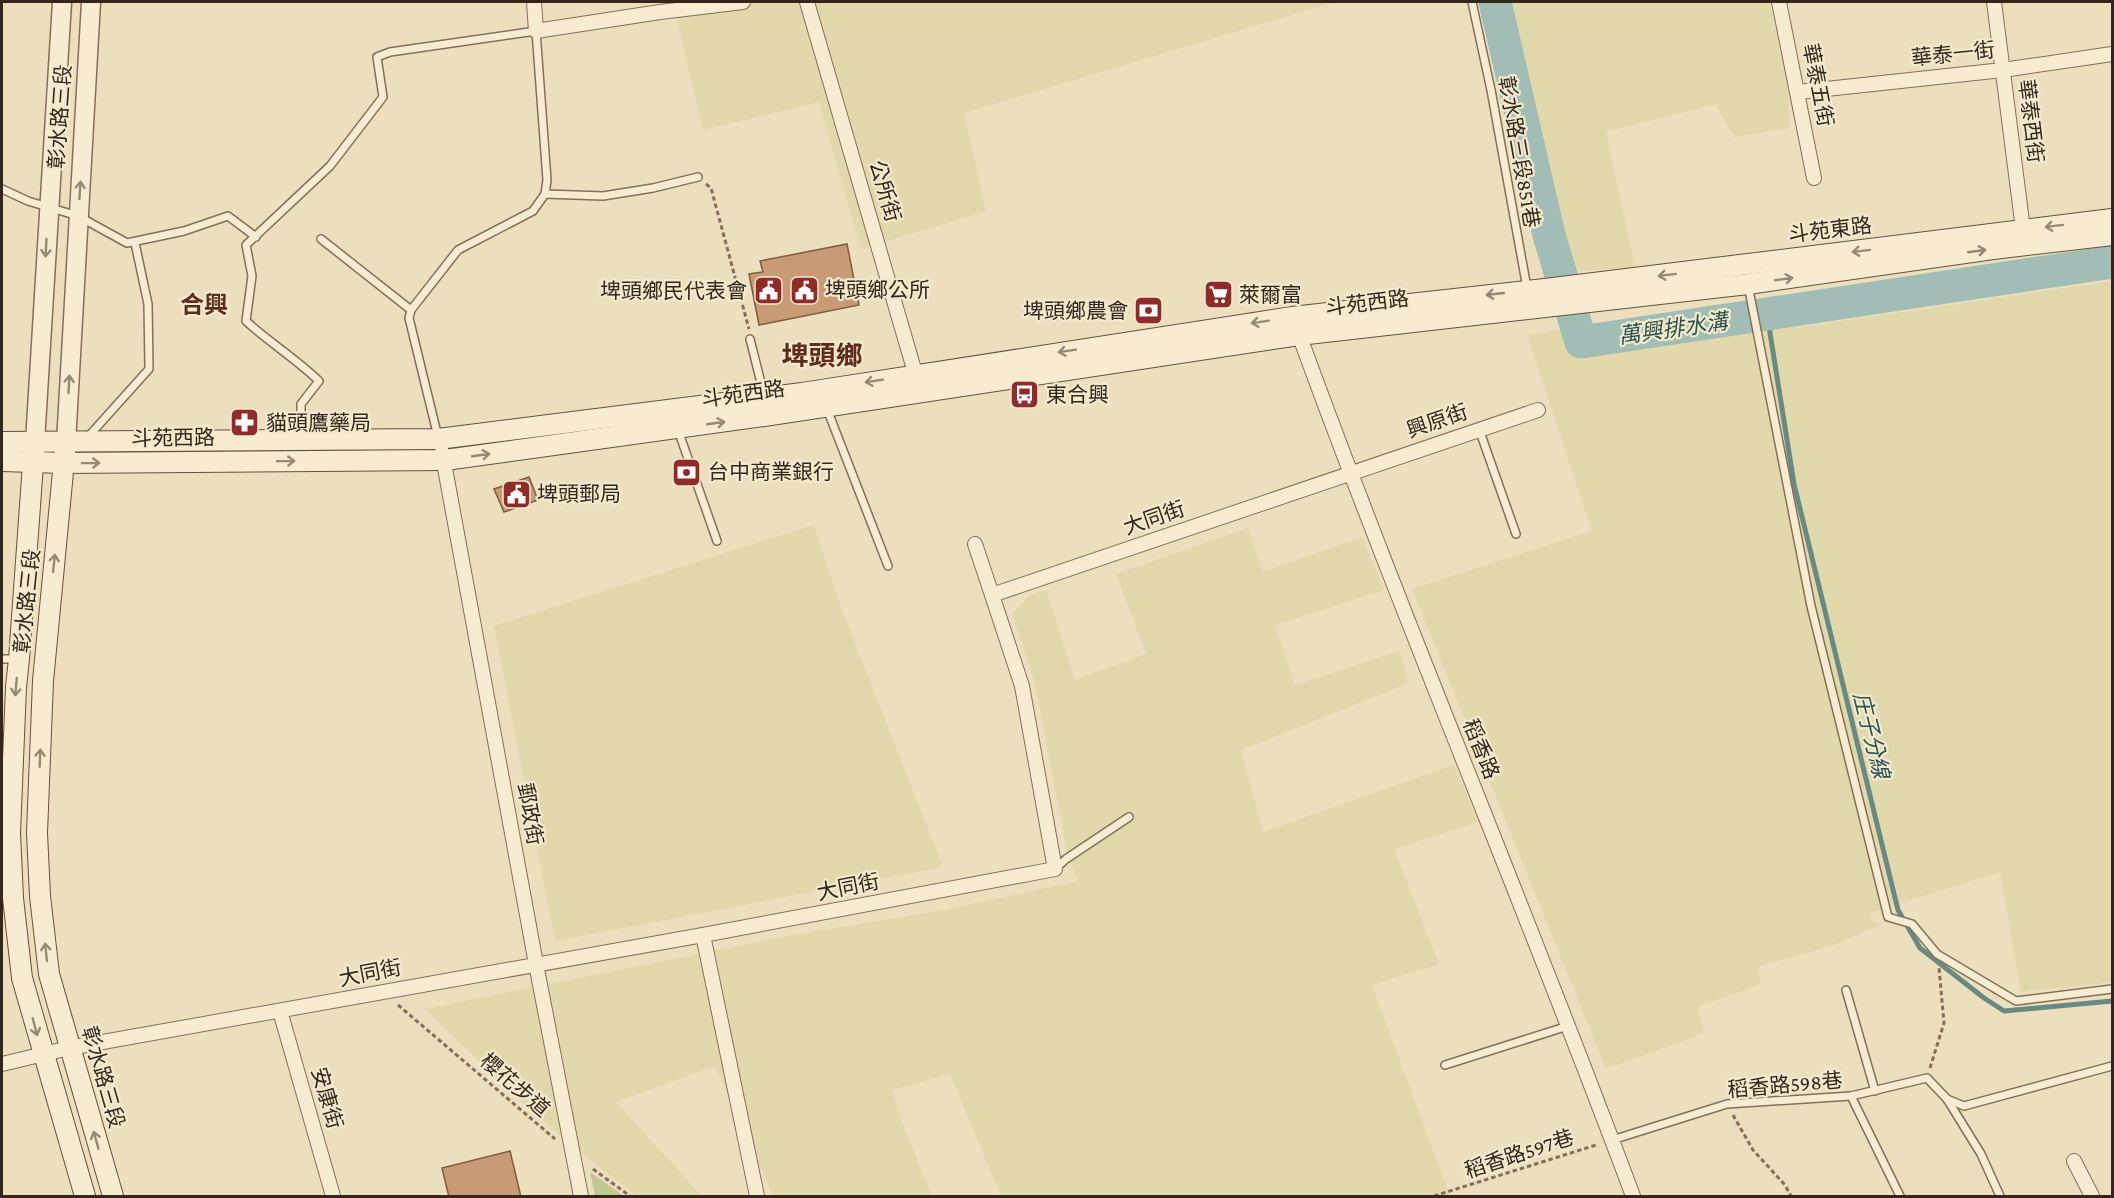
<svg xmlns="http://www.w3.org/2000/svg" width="2114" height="1198" viewBox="0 0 2114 1198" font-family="'Crimson Pro','Noto Sans TC',serif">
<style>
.farmland{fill:#e1d9ac}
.green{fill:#c1c993}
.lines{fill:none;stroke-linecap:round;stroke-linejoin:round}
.stream{stroke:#698a83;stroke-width:5}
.river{stroke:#a1bdb6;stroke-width:33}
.building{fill:#c89a75;stroke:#815b3f;stroke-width:1.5}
.service-casing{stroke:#837058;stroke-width:10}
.minor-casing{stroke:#837058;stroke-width:16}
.tertiary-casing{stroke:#837058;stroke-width:21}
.secondary-casing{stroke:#64513b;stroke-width:22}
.path{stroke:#837058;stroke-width:3;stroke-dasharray:4.5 3;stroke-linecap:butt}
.service{stroke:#f7ecd1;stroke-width:7}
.minor{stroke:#f7ecd1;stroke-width:14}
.tertiary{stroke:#f7ecd1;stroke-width:18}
.secondary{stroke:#f7ecd1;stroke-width:20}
.oneway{stroke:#958a76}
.labels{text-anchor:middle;stroke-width:4.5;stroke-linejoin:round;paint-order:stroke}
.street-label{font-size:21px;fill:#33271c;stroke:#f3e9cd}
.poi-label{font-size:21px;fill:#33271c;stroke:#f3e9cd;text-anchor:start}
.water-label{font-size:22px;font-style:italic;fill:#2b5251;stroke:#f3e9cd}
.quarter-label{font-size:24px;font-weight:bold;fill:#5e2c1d;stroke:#f3e9cd}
.district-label{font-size:27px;font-weight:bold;fill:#5e2c1d;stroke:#f3e9cd}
</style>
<rect width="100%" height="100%" fill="#ebdfbe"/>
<g class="farmland">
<polygon points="673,2 1335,2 964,113 986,211 861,249 819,102 703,130"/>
<polygon points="1510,2 1770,2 1788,87 1790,128 1734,137 1716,104 1606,132 1635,268 1574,271"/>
<polygon points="2112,281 2112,982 2021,992 2000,872 1872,912 1870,920 1881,925 1831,946 1757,967 1761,984 1697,1007 1705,1033 1606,1069 1412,589 1592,531 1527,335 1564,329 1574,357 1750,331 1808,326"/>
<polygon points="814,525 839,602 943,867 555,941 494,626"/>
<polygon points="1248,528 1263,572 1362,537 1384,590 1275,625 1295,685 1400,651 1409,683 1241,750 1263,832 1454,765 1478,822 1394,849 1439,964 1372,985 1450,1196 1001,1196 950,1074 892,1090 902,1122 932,1196 773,1196 715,1066 616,1102 702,1196 637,1196 594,1163 514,1096 425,1009 792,935 939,911 1078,881 1068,855 1034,680 1012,614 1029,596 1046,590 1075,680 1146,654 1116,574"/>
</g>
<polygon class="green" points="590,1172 624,1196 595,1196"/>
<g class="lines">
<polyline class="stream" points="1767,314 1794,484 1898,910 1920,948 1984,998 2004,1011 2112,1001"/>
<polyline class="river" points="1495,2 1549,235 1581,342 2112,262"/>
</g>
<g class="building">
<polygon points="847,244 859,305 759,325 749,274 763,272 760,261"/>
<polygon points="529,477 538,500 504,512 494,489"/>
<polygon points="510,1151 521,1197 449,1197 442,1168"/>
</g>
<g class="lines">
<defs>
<g id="service">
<polyline points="1472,2 1491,90 1527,288"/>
<polyline points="2,189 28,201 78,216 127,243 184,231 228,216 256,237"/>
<polyline points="545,194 603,196 653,188 698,177"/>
<polyline points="321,239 411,310"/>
<polyline points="1748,285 1811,606 1888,917 1912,924 1937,954 2016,1001 2112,989"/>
<polyline points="750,339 764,395"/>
<polyline points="827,409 888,566"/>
<polyline points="1479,429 1516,534"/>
<polyline points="678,430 717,541"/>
<path d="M 301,437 L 301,404 L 319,381 C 296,359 269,342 246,321 L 252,276 L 246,245 L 330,166 L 383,97 L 377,57 L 390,52 L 536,31 L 547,180 L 545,194 L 533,211 L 458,250 L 411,310 L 409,318 L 438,437"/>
<polyline points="87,438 149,369 148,304 135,243"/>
<polyline points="2,659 17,659"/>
<polyline points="1055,869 1066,859 1129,817"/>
<polyline points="1846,990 1875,1091"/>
<polyline points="1445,1065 1568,1026"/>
<polyline points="1851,1096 1900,1196"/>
<polyline points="1947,1099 1981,1154 2000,1196"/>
<polyline points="1612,1140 1727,1104 1851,1096 1927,1078 1947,1099 1964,1106 2112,1066"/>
</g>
<g id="minor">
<polyline points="534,2 536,31 660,12 743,2"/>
<polyline points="807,2 918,383"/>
<polyline points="1779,2 1814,178"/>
<polyline points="1994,2 2024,237"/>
<polyline points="1798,92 2003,70 2112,54"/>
<path d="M 1297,329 C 1403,620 1525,906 1633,1196"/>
<polyline points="442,452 536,964 581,1196"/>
<polyline points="975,544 992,595"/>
<polyline points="703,935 757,1196"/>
<polyline points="280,1011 333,1196"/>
<polyline points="2,1064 69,1048 703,935 1055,869 1022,686 992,595 1538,410"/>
<polyline points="2074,1161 2092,1196"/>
</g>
<g id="tertiary">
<polyline points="35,442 62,2"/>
<polyline points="66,443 91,2"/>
</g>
<g id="secondary">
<polyline points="2,442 438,439 802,393 1292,317 1553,288 2112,219"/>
<polyline points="34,450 19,659 16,687 10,833 13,898 22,978 85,1196"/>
<polyline points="65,451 43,681 37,833 40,896 49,974 113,1196"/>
<polyline points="2,461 64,463 445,460 764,416 1299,335 1748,284 1993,249 2112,235"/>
</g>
</defs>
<use href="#service" class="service-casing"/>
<use href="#minor" class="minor-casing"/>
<use href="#tertiary" class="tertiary-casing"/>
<use href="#secondary" class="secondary-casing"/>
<g class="path">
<polyline points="706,184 711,188 749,329"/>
<polyline points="398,1005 555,1139"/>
<polyline points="1930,1068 1944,1023 1939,968"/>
<polyline points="1733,1115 1753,1150 1785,1185 1791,1196"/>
<polyline points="593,1169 630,1196"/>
<polyline points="1434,1196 1596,1145"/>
</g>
<use href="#service" class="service"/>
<use href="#minor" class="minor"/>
<use href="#tertiary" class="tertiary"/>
<use href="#secondary" class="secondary"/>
</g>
<defs><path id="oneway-shaft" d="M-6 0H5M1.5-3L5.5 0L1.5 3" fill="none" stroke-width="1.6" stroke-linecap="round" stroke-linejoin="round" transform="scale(1.5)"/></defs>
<g class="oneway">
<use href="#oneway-shaft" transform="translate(80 190) rotate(-86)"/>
<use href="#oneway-shaft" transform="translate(2054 226) rotate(173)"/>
<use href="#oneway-shaft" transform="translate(46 248) rotate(93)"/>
<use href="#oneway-shaft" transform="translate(1861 251) rotate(173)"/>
<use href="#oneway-shaft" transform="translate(1977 251) rotate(-8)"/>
<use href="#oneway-shaft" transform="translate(1667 275) rotate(173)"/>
<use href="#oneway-shaft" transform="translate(1784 279) rotate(-8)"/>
<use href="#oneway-shaft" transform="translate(1495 294) rotate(174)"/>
<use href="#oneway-shaft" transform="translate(1260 322) rotate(171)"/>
<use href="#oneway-shaft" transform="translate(1067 351) rotate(171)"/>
<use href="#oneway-shaft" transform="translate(874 381) rotate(171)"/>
<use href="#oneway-shaft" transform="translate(69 384) rotate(-87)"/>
<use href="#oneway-shaft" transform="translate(716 423) rotate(-8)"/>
<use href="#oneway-shaft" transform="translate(481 455) rotate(-8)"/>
<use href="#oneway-shaft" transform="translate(286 461) rotate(-1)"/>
<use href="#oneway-shaft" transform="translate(91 463) rotate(-1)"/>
<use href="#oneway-shaft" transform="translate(54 563) rotate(-84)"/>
<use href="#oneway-shaft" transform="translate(16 687) rotate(95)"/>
<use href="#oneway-shaft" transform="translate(40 758) rotate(-88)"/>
<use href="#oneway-shaft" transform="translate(46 952) rotate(-96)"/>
<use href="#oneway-shaft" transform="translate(35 1027) rotate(75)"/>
<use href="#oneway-shaft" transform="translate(96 1140) rotate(-106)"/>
</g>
<defs>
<symbol id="civic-square" viewBox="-11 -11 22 22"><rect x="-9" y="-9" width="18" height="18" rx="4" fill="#8f2c2a" stroke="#f3e9cd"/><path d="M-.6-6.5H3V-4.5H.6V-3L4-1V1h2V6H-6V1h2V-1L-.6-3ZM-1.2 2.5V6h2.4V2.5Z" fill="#fff"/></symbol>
<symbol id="supermarket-square" viewBox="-11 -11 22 22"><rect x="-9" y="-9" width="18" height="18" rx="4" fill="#8f2c2a" stroke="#f3e9cd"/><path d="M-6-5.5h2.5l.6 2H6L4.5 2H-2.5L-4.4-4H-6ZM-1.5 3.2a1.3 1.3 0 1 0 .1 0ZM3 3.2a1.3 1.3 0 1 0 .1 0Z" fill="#fff"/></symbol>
<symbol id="bank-square" viewBox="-11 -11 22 22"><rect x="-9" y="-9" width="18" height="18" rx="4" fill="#8f2c2a" stroke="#f3e9cd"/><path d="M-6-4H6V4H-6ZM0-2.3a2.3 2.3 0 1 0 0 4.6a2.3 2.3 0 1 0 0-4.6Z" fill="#fff"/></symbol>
<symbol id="bus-square" viewBox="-11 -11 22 22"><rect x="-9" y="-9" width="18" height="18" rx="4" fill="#8f2c2a" stroke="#f3e9cd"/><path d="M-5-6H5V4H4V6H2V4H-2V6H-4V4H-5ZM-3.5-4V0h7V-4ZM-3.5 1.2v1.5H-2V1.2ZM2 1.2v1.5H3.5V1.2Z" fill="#fff"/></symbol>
<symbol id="pharmacy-square" viewBox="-11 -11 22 22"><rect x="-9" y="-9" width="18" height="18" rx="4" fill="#8f2c2a" stroke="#f3e9cd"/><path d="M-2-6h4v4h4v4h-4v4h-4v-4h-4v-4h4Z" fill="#fff"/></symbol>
</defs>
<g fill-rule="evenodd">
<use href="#civic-square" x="788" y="274" width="33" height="33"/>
<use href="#civic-square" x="752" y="274" width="33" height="33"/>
<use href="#supermarket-square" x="1202" y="278" width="33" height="33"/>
<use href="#bank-square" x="1132" y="294" width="33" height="33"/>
<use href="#bus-square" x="1008" y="378" width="33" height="33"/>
<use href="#pharmacy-square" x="228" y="406" width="33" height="33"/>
<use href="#bank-square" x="670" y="456" width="33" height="33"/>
<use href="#civic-square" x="500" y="478" width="33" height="33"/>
</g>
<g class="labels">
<g class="street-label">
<text transform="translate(1953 54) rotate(-6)" y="7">華泰一街</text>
<text transform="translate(1818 85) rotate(79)" y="7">華泰五街</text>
<text transform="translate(60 117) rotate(-86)" y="7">彰水路三段</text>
<text transform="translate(2031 121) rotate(83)" y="7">華泰西街</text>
<text transform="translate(1519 152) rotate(80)" y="7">彰水路三段851巷</text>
<text transform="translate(885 191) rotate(74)" y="7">公所街</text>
<text transform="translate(1830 230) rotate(-7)" y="7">斗苑東路</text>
<text transform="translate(1367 303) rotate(-7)" y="7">斗苑西路</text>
<text transform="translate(743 394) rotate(-8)" y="7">斗苑西路</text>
<text transform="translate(1437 421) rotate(-19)" y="7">興原街</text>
<text transform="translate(173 438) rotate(-1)" y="7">斗苑西路</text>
<text transform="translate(1154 518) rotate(-19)" y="7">大同街</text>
<text transform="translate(27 601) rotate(-84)" y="7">彰水路三段</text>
<text transform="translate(1481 749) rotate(68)" y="7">稻香路</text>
<text transform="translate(530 814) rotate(80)" y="7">郵政街</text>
<text transform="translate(848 887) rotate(-11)" y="7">大同街</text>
<text transform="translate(370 973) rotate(-11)" y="7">大同街</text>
<text transform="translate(103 1077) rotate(74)" y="7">彰水路三段</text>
<text transform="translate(515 1085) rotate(41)" y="7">櫻花步道</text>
<text transform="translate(1785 1085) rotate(-5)" y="7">稻香路598巷</text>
<text transform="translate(327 1098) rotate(74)" y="7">安康街</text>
<text transform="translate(1519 1154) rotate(-18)" y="7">稻香路597巷</text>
</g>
<g class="poi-label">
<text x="825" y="297">埤頭鄉公所</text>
<text x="747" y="298" text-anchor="end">埤頭鄉民代表會</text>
<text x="1239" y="302">萊爾富</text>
<text x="1128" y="318" text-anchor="end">埤頭鄉農會</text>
<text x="1046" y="402">東合興</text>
<text x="266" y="430">貓頭鷹藥局</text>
<text x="708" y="479">台中商業銀行</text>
<text x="537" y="501">埤頭郵局</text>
</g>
<g class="water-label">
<text transform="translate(1673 328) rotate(-8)" y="8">萬興排水溝</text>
<text transform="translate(1872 735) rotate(76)" y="8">庄子分線</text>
</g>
<g class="quarter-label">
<text x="204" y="313">合興</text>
</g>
<g class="district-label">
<text x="822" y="365">埤頭鄉</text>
</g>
</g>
<rect width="2114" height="1198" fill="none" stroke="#33271c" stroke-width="6"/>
</svg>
